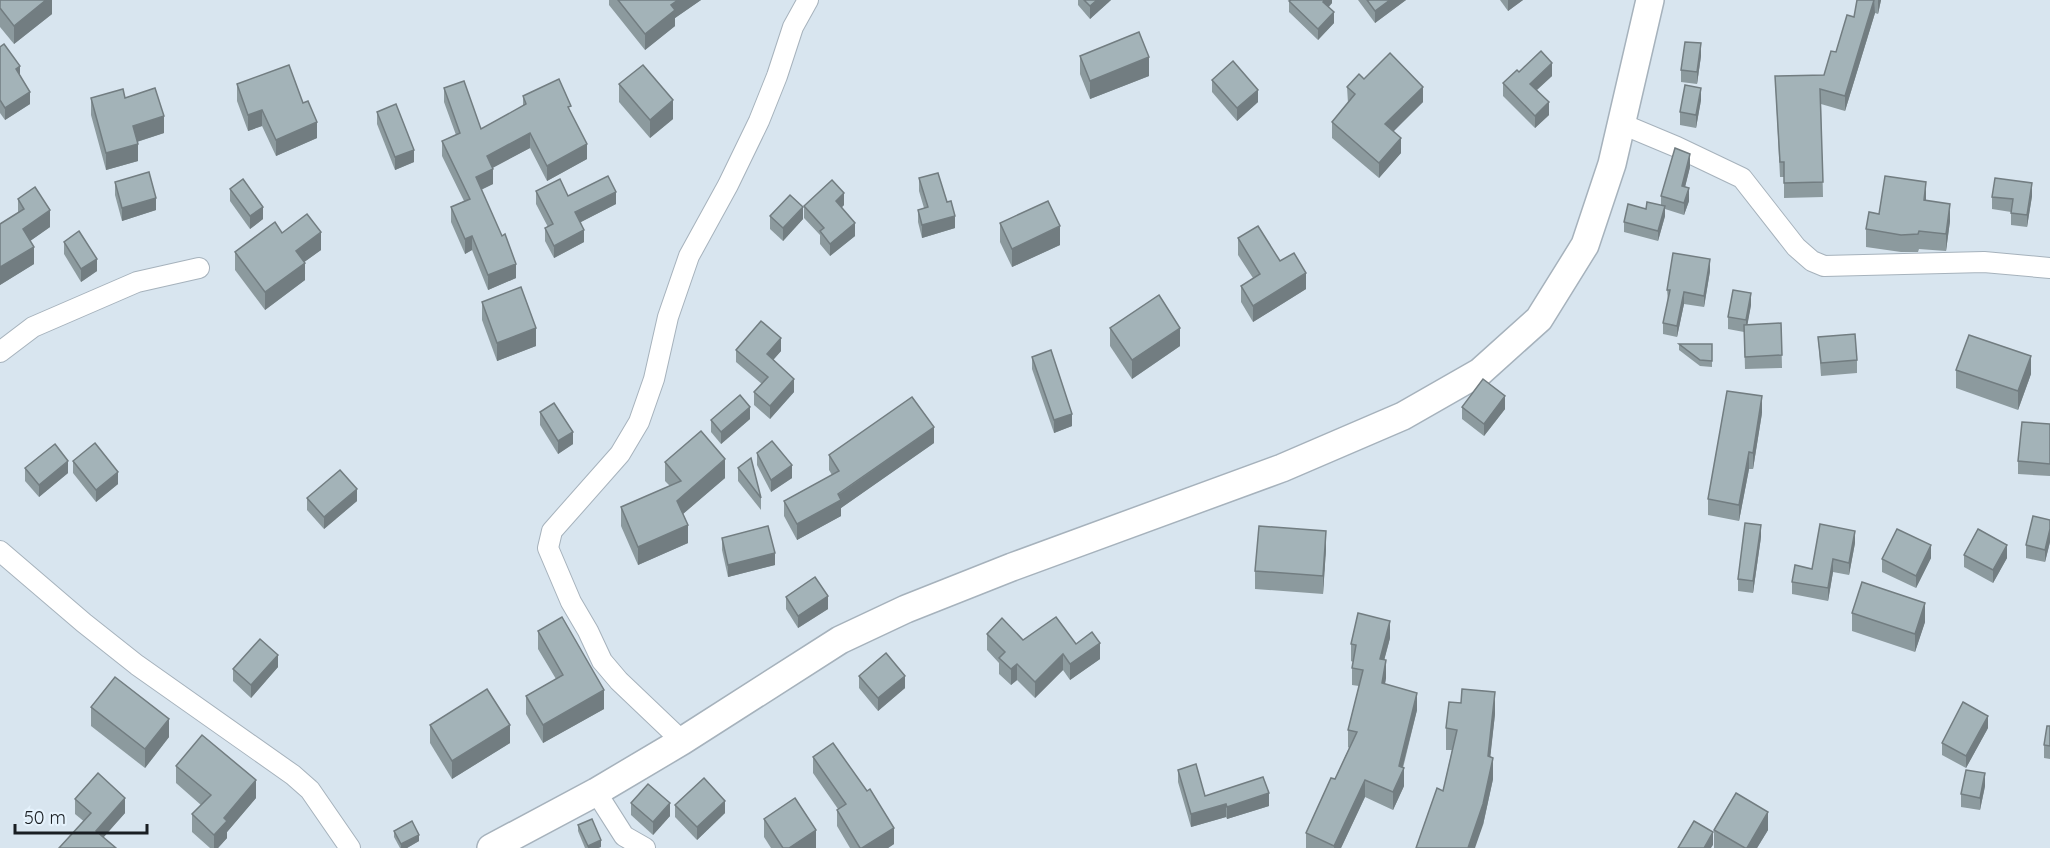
<svg xmlns="http://www.w3.org/2000/svg" width="2050" height="848" viewBox="0 0 2050 848" font-family="Quicksand,sans-serif">
<style>
.lines{fill:none;stroke-linecap:round;stroke-linejoin:round}
.street-casing{stroke:#a6b2bc;stroke-width:22}
.secondary-casing{stroke:#a6b2bc;stroke-width:30}
.street{stroke:#fff;stroke-width:20}
.secondary{stroke:#fff;stroke-width:27}
.wall{fill:#8c9a9e}
.shaded-wall{fill:#727d81}
.building{fill:#a3b3b8;stroke:#727d81;stroke-width:1.5}
</style>
<rect width="100%" height="100%" fill="#d8e5ef"/>
<g class="lines">
<defs>
<g id="street">
<polyline points="1622,124 1677,147 1742,178 1796,247 1812,261 1824,266 1984,262 2050,268"/>
<polyline points="0,352 33,327 137,282 199,268"/>
<polyline points="0,551 84,623 137,665 293,775 310,790 350,848"/>
<polyline points="682,741 619,681 602,661 588,631 571,602 548,548 552,531 620,454 639,422 654,379 668,317 689,256 728,185 759,121 777,76 793,27 808,0"/>
<polyline points="596,792 624,836 645,848"/>
</g>
<polyline id="secondary" points="491,848 596,792 682,741 840,640 906,609 1012,567 1282,468 1403,416 1480,372 1539,319 1585,245 1612,164 1650,0"/>
</defs>
<use href="#street" class="street-casing"/>
<use href="#secondary" class="secondary-casing"/>
<use href="#street" class="street"/>
<use href="#secondary" class="secondary"/>
</g>
<g class="wall">
<polygon points="0,0 52,0 52,14 14,44 0,27"/>
<polygon points="609,0 701,0 675,18 675,26 645,50 609,5"/>
<polygon points="1078,0 1111,0 1090,19 1078,5"/>
<polygon points="1332,0 1332,3 1329,7 1334,23 1318,40 1289,12 1289,1"/>
<polygon points="1358,0 1406,0 1375,23"/>
<polygon points="1500,0 1523,0 1508,11"/>
<polygon points="1857,0 1881,0 1878,14 1875,13 1845,111 1821,104 1823,197 1784,198 1784,177 1780,177 1775,76 1824,75 1854,17"/>
<polygon points="0,47 20,75 30,104 5,120 0,113"/>
<polygon points="1080,56 1149,76 1090,99 1080,74"/>
<polygon points="1701,56 1697,84 1681,82 1681,70"/>
<polygon points="1519,72 1552,76 1537,90 1549,115 1535,128 1503,96 1503,83"/>
<polygon points="1364,79 1423,102 1393,131 1401,153 1379,178 1332,138 1332,122 1348,103 1347,87"/>
<polygon points="1212,80 1258,102 1237,121 1212,92"/>
<polygon points="237,84 303,103 317,138 276,156 262,126 248,131 237,101"/>
<polygon points="619,84 673,119 650,138 619,102"/>
<polygon points="444,88 481,129 523,106 523,96 571,113 587,159 547,181 530,148 493,167 493,184 481,190 516,278 488,290 472,250 465,254 451,222 451,207 464,201 442,156 442,141 456,135 444,102"/>
<polygon points="91,98 125,98 164,133 137,142 138,161 106,170 91,115"/>
<polygon points="1701,100 1696,128 1680,125 1680,112"/>
<polygon points="377,112 414,162 395,170 377,124"/>
<polygon points="1690,167 1685,187 1689,201 1684,215 1665,209 1665,216 1658,241 1624,232 1624,222 1646,209 1661,205 1661,196"/>
<polygon points="919,178 955,228 922,238 918,222 918,210 924,208 919,191"/>
<polygon points="115,182 156,210 122,221 115,195"/>
<polygon points="230,189 263,219 250,229 230,201"/>
<polygon points="536,191 568,196 616,204 581,222 584,242 554,258 545,241 545,228 548,227 536,204"/>
<polygon points="2032,196 2027,227 2011,225 2011,212 1992,209 1992,197"/>
<polygon points="18,199 50,227 30,241 34,264 0,285 0,224 18,213"/>
<polygon points="1926,201 1950,221 1946,251 1919,249 1918,252 1901,252 1866,247 1866,229 1879,214"/>
<polygon points="844,205 841,208 855,236 830,256 820,244 820,235 804,218 804,206"/>
<polygon points="770,216 803,219 783,241 770,229"/>
<polygon points="1000,223 1060,245 1012,267 1000,242"/>
<polygon points="282,233 321,250 304,262 305,280 265,310 235,270 235,252"/>
<polygon points="1238,238 1280,261 1306,289 1253,322 1241,302 1241,286 1253,278 1238,255"/>
<polygon points="64,242 97,271 81,282 64,254"/>
<polygon points="1710,271 1704,307 1684,304 1677,337 1663,334 1663,323 1668,301 1667,290"/>
<polygon points="482,302 536,346 497,361 482,320"/>
<polygon points="1751,305 1747,325 1781,323 1782,368 1745,369 1744,332 1728,329 1728,317"/>
<polygon points="1110,328 1180,346 1132,379 1110,346"/>
<polygon points="1818,337 1857,360 1857,373 1821,376"/>
<polygon points="1679,344 1712,344 1712,367 1700,366 1679,350"/>
<polygon points="736,350 781,351 773,360 794,392 770,419 754,405 754,392 762,384 736,362"/>
<polygon points="1032,357 1072,426 1054,433 1032,369"/>
<polygon points="1956,370 2031,374 2018,410 1956,388"/>
<polygon points="1462,407 1505,409 1484,436 1462,419"/>
<polygon points="540,412 573,444 558,454 540,425"/>
<polygon points="1762,413 1753,469 1749,469 1739,521 1708,515 1708,499"/>
<polygon points="750,419 721,444 711,432 711,420"/>
<polygon points="2050,424 2050,476 2018,474 2018,461"/>
<polygon points="934,443 841,508 841,516 797,540 784,516 784,501 832,475 829,470 829,455"/>
<polygon points="757,453 792,478 771,492 757,465"/>
<polygon points="73,461 118,484 96,502 73,473"/>
<polygon points="665,462 725,478 683,514 688,543 638,565 621,526 621,507 670,486 665,481"/>
<polygon points="25,468 68,473 39,497 25,481"/>
<polygon points="738,468 761,498 761,510 738,481"/>
<polygon points="307,498 357,501 324,529 307,510"/>
<polygon points="2050,520 2050,542 2045,562 2026,558 2026,545"/>
<polygon points="1761,537 1753,593 1738,591 1738,579"/>
<polygon points="722,538 775,565 728,577 722,550"/>
<polygon points="1855,543 1849,575 1833,572 1828,601 1792,594 1792,582 1812,569"/>
<polygon points="1326,549 1323,594 1255,589 1255,571"/>
<polygon points="1964,555 2007,558 1993,583 1964,567"/>
<polygon points="1931,558 1916,588 1882,572 1882,559"/>
<polygon points="786,597 828,609 798,628 786,609"/>
<polygon points="1852,613 1925,622 1915,652 1852,631"/>
<polygon points="538,631 604,709 543,743 526,714 526,696 556,679 538,649"/>
<polygon points="987,634 1023,640 1076,644 1100,659 1070,680 1063,670 1035,698 1017,680 1011,685 999,674 999,663 987,650"/>
<polygon points="1390,638 1384,660 1386,678 1385,684 1417,710 1403,768 1404,786 1393,810 1365,797 1341,848 1306,848 1306,833 1335,779 1349,748 1348,747 1348,730 1359,686 1352,685 1352,668 1353,662 1351,661 1351,644"/>
<polygon points="278,667 251,698 233,681 233,669"/>
<polygon points="859,676 905,688 878,711 859,688"/>
<polygon points="91,707 169,737 145,768 91,726"/>
<polygon points="1495,714 1490,757 1493,779 1483,825 1443,791 1452,750 1446,750 1446,728"/>
<polygon points="430,725 510,743 452,779 430,743"/>
<polygon points="2050,726 2050,759 2044,758 2044,745"/>
<polygon points="1988,728 1966,768 1942,755 1942,743"/>
<polygon points="813,757 867,791 894,844 888,848 850,848 837,826 837,810 838,809 813,773"/>
<polygon points="176,766 256,798 227,832 227,838 218,848 210,848 192,832 192,814 201,805 176,783"/>
<polygon points="1178,770 1205,796 1269,806 1227,819 1226,817 1191,827 1178,782"/>
<polygon points="1985,786 1980,810 1961,807 1961,794"/>
<polygon points="75,799 125,813 103,837 75,814"/>
<polygon points="631,803 670,816 653,835 631,815"/>
<polygon points="675,805 725,813 697,840 675,817"/>
<polygon points="764,819 816,848 771,848 764,837"/>
<polygon points="578,825 601,847 598,848 585,848 578,831"/>
<polygon points="1714,830 1768,830 1757,848 1714,848"/>
<polygon points="394,831 419,841 407,848 400,848 394,837"/>
</g>
<g class="shaded-wall">
<polygon points="46,0 52,0 52,14 14,44 14,26"/>
<polygon points="678,0 701,0 675,18 675,26 645,50 645,34 671,5"/>
<polygon points="1097,0 1111,0 1090,19 1090,6"/>
<polygon points="1325,0 1332,0 1332,3 1323,12 1323,2"/>
<polygon points="1390,0 1406,0 1375,23 1375,11"/>
<polygon points="1508,0 1523,0 1508,11"/>
<polygon points="1874,0 1875,13 1845,111 1845,96"/>
<polygon points="1878,0 1881,0 1878,14"/>
<polygon points="1334,12 1334,23 1318,40 1318,29"/>
<polygon points="1701,43 1701,56 1697,84 1697,72"/>
<polygon points="1149,57 1149,76 1090,99 1090,81"/>
<polygon points="1552,63 1552,76 1530,96 1530,84"/>
<polygon points="20,66 20,78 16,69"/>
<polygon points="1423,87 1423,102 1385,140 1385,124"/>
<polygon points="1701,88 1701,100 1696,128 1696,115"/>
<polygon points="1258,90 1258,102 1237,121 1237,108"/>
<polygon points="30,92 30,104 5,120 5,108"/>
<polygon points="673,100 673,119 650,138 650,120"/>
<polygon points="1549,102 1549,115 1535,128 1535,116"/>
<polygon points="262,110 262,126 248,131 248,115"/>
<polygon points="164,116 164,133 133,143 133,126"/>
<polygon points="317,122 317,138 276,156 276,140"/>
<polygon points="530,133 530,148 487,171 487,156"/>
<polygon points="1401,138 1401,153 1379,178 1379,163"/>
<polygon points="138,144 138,161 106,170 106,153"/>
<polygon points="587,144 587,159 547,181 547,166"/>
<polygon points="414,150 414,162 395,170 395,157"/>
<polygon points="1690,154 1690,167 1682,199 1682,186"/>
<polygon points="493,169 493,184 476,192 476,177"/>
<polygon points="1926,182 1926,200 1924,218 1924,200"/>
<polygon points="2032,183 2032,196 2027,227 2027,215"/>
<polygon points="1689,188 1689,201 1684,215 1684,203"/>
<polygon points="616,192 616,204 575,225 575,212"/>
<polygon points="844,193 844,205 836,213 836,201"/>
<polygon points="156,198 156,210 122,221 122,208"/>
<polygon points="1950,204 1950,221 1946,251 1946,234"/>
<polygon points="1665,206 1665,216 1658,241 1658,231"/>
<polygon points="263,207 263,219 250,229 250,216"/>
<polygon points="803,207 803,219 783,241 783,228"/>
<polygon points="50,210 50,227 23,246 23,229"/>
<polygon points="955,216 955,228 922,238 922,225"/>
<polygon points="855,223 855,236 830,256 830,244"/>
<polygon points="1060,226 1060,245 1012,267 1012,249"/>
<polygon points="584,230 584,242 554,258 554,246"/>
<polygon points="321,232 321,250 296,268 296,251"/>
<polygon points="472,236 472,250 465,254 465,239"/>
<polygon points="34,247 34,264 0,285 0,267"/>
<polygon points="97,259 97,271 81,282 81,269"/>
<polygon points="1710,259 1710,271 1704,307 1704,296"/>
<polygon points="305,263 305,280 265,310 265,292"/>
<polygon points="516,264 516,278 488,290 488,275"/>
<polygon points="1306,273 1306,289 1253,322 1253,306"/>
<polygon points="1684,292 1684,304 1677,337 1677,326"/>
<polygon points="1751,293 1751,305 1746,333 1746,320"/>
<polygon points="536,328 536,346 497,361 497,343"/>
<polygon points="1180,328 1180,346 1132,379 1132,360"/>
<polygon points="781,338 781,351 767,367 767,354"/>
<polygon points="2031,356 2031,374 2018,410 2018,391"/>
<polygon points="794,379 794,392 770,419 770,406"/>
<polygon points="1505,396 1505,409 1484,436 1484,424"/>
<polygon points="1762,396 1762,413 1753,469 1753,453"/>
<polygon points="750,407 750,419 721,444 721,432"/>
<polygon points="1072,414 1072,426 1054,433 1054,420"/>
<polygon points="934,427 934,443 841,508 841,516 797,540 797,524"/>
<polygon points="573,432 573,444 558,454 558,441"/>
<polygon points="1749,452 1749,469 1739,521 1739,505"/>
<polygon points="725,459 725,478 677,519 677,501"/>
<polygon points="68,461 68,473 39,497 39,485"/>
<polygon points="792,465 792,478 771,492 771,480"/>
<polygon points="118,472 118,484 96,502 96,490"/>
<polygon points="357,489 357,501 324,529 324,517"/>
<polygon points="688,525 688,543 638,565 638,547"/>
<polygon points="1761,525 1761,537 1753,593 1753,581"/>
<polygon points="2050,529 2050,542 2045,562 2045,550"/>
<polygon points="1326,531 1326,549 1323,594 1323,576"/>
<polygon points="1855,531 1855,543 1849,575 1849,563"/>
<polygon points="1931,545 1931,558 1916,588 1916,576"/>
<polygon points="2007,545 2007,558 1993,583 1993,570"/>
<polygon points="775,553 775,565 728,577 728,565"/>
<polygon points="1833,559 1833,572 1828,601 1828,588"/>
<polygon points="828,596 828,609 798,628 798,616"/>
<polygon points="1925,603 1925,622 1915,652 1915,634"/>
<polygon points="1390,621 1390,638 1380,676 1380,659"/>
<polygon points="1100,643 1100,659 1070,680 1070,664"/>
<polygon points="1063,654 1063,670 1035,698 1035,682"/>
<polygon points="278,655 278,667 251,698 251,685"/>
<polygon points="1386,660 1386,678 1382,700 1382,683"/>
<polygon points="1017,664 1017,680 1011,685 1011,669"/>
<polygon points="905,676 905,688 878,711 878,698"/>
<polygon points="604,690 604,709 543,743 543,725"/>
<polygon points="1495,692 1495,714 1488,778 1488,756"/>
<polygon points="1417,693 1417,710 1401,773 1404,768 1404,786 1393,810 1393,792"/>
<polygon points="1988,716 1988,728 1966,768 1966,756"/>
<polygon points="169,719 169,737 145,768 145,749"/>
<polygon points="510,725 510,743 452,779 452,761"/>
<polygon points="1493,758 1493,779 1483,825 1475,848 1468,848"/>
<polygon points="1985,773 1985,786 1980,810 1980,798"/>
<polygon points="256,780 256,798 227,832 227,838 218,848 214,848 214,835 224,818"/>
<polygon points="1365,780 1365,797 1341,848 1334,848 1334,846"/>
<polygon points="1269,793 1269,806 1227,819 1227,807"/>
<polygon points="125,798 125,813 96,846 96,831"/>
<polygon points="725,801 725,813 697,840 697,827"/>
<polygon points="670,803 670,816 653,835 653,822"/>
<polygon points="1226,804 1226,817 1191,827 1191,814"/>
<polygon points="1768,812 1768,830 1757,848 1747,848"/>
<polygon points="894,828 894,844 888,848 862,848"/>
<polygon points="816,830 816,848 789,848"/>
<polygon points="1713,832 1713,845 1711,848 1704,848"/>
<polygon points="419,835 419,841 407,848 401,848 401,844"/>
<polygon points="601,840 601,847 598,848 588,848 588,846"/>
</g>
<g class="building">
<polygon points="0,0 46,0 14,26 0,8"/>
<polygon points="618,0 678,0 671,5 675,10 645,34"/>
<polygon points="1084,0 1097,0 1090,6"/>
<polygon points="1291,0 1325,0 1323,2 1334,12 1318,29 1289,1"/>
<polygon points="1367,0 1390,0 1375,11"/>
<polygon points="1857,0 1874,0 1845,96 1820,89 1823,182 1784,183 1784,162 1780,162 1775,76 1824,75 1831,51 1836,52 1847,15 1854,17"/>
<polygon points="1139,32 1149,57 1090,81 1080,56"/>
<polygon points="1685,42 1701,43 1697,72 1681,70"/>
<polygon points="4,44 20,66 16,69 30,92 5,108 0,100 0,47"/>
<polygon points="1541,51 1552,63 1530,84 1549,102 1535,116 1503,83 1517,70 1519,72"/>
<polygon points="1390,53 1423,87 1385,124 1401,138 1379,163 1332,122 1355,94 1347,87 1359,74 1364,79"/>
<polygon points="1233,61 1258,90 1237,108 1212,80"/>
<polygon points="289,65 303,103 308,101 317,122 276,140 262,110 248,115 237,84"/>
<polygon points="643,65 673,100 650,120 619,84"/>
<polygon points="559,79 571,106 568,107 587,144 547,166 530,133 487,156 493,169 476,177 502,236 505,234 516,264 488,275 472,236 465,239 451,207 470,199 442,141 460,133 444,88 464,81 481,129 526,104 523,96"/>
<polygon points="1685,85 1701,88 1696,115 1680,112"/>
<polygon points="155,88 164,116 133,126 138,144 106,153 91,98 123,89 125,98"/>
<polygon points="396,104 414,150 395,157 377,112"/>
<polygon points="1675,148 1690,154 1682,186 1689,188 1684,203 1661,196"/>
<polygon points="149,172 156,198 122,208 115,182"/>
<polygon points="938,173 947,202 951,201 955,216 922,225 918,210 928,207 919,178"/>
<polygon points="608,176 616,192 575,212 584,230 554,246 545,228 553,224 536,191 560,179 568,196"/>
<polygon points="1885,176 1926,182 1924,200 1950,204 1946,234 1919,231 1918,234 1901,235 1866,229 1869,212 1879,214"/>
<polygon points="1995,178 2032,183 2027,215 2011,213 2013,199 1992,197"/>
<polygon points="243,179 263,207 250,216 230,189"/>
<polygon points="832,180 844,193 836,201 855,223 830,244 820,231 824,228 804,206"/>
<polygon points="35,187 50,210 23,229 34,247 0,267 0,224 24,209 18,199"/>
<polygon points="790,195 803,207 783,228 770,216"/>
<polygon points="1048,201 1060,226 1012,249 1000,223"/>
<polygon points="1647,202 1665,206 1658,231 1624,222 1628,204 1646,209"/>
<polygon points="307,214 321,232 296,251 305,263 265,292 235,252 275,222 282,233"/>
<polygon points="1258,226 1280,261 1294,253 1306,273 1253,306 1241,286 1260,274 1238,238"/>
<polygon points="79,231 97,259 81,269 64,242"/>
<polygon points="1673,253 1710,259 1704,296 1684,292 1677,326 1663,323 1670,290 1667,290"/>
<polygon points="521,287 536,328 497,343 482,302"/>
<polygon points="1733,290 1751,293 1746,320 1728,317"/>
<polygon points="1159,295 1180,328 1132,360 1110,328"/>
<polygon points="761,321 781,338 767,354 794,379 770,406 754,392 768,377 736,350"/>
<polygon points="1781,323 1782,355 1745,357 1744,325"/>
<polygon points="1855,334 1857,360 1821,363 1818,337"/>
<polygon points="1969,335 2031,356 2018,391 1956,370"/>
<polygon points="1679,344 1712,344 1712,361 1700,360"/>
<polygon points="1051,350 1072,414 1054,420 1032,357"/>
<polygon points="1483,379 1505,396 1484,424 1462,407"/>
<polygon points="1727,391 1762,396 1753,453 1749,452 1739,505 1708,499"/>
<polygon points="740,395 750,407 721,432 711,420"/>
<polygon points="912,397 934,427 838,494 841,500 797,524 784,501 839,471 829,455"/>
<polygon points="554,403 573,432 558,441 540,412"/>
<polygon points="2022,422 2050,424 2050,464 2018,461"/>
<polygon points="701,431 725,459 677,501 688,525 638,547 621,507 681,481 665,462"/>
<polygon points="772,441 792,465 771,480 757,453"/>
<polygon points="95,443 118,472 96,490 73,461"/>
<polygon points="55,444 68,461 39,485 25,468"/>
<polygon points="751,458 761,498 738,468"/>
<polygon points="340,470 357,489 324,517 307,498"/>
<polygon points="2033,516 2050,520 2050,529 2045,550 2026,545"/>
<polygon points="1745,523 1761,525 1753,581 1738,579"/>
<polygon points="1820,524 1855,531 1849,563 1833,559 1828,588 1792,582 1795,565 1812,569"/>
<polygon points="768,526 775,553 728,565 722,538"/>
<polygon points="1259,526 1326,531 1323,576 1255,571"/>
<polygon points="1897,529 1931,545 1916,576 1882,559"/>
<polygon points="1978,529 2007,545 1993,570 1964,555"/>
<polygon points="815,577 828,596 798,616 786,597"/>
<polygon points="1862,582 1925,603 1915,634 1852,613"/>
<polygon points="1358,613 1390,621 1380,659 1386,660 1382,683 1417,693 1399,766 1404,768 1393,792 1365,780 1334,846 1306,833 1331,778 1335,779 1357,732 1348,730 1363,670 1352,668 1356,645 1351,644"/>
<polygon points="562,617 604,690 543,725 526,696 563,675 538,631"/>
<polygon points="1056,617 1076,644 1092,632 1100,643 1070,664 1063,654 1035,682 1017,664 1011,669 999,658 1005,652 987,634 1002,618 1023,640"/>
<polygon points="260,639 278,655 251,685 233,669"/>
<polygon points="886,653 905,676 878,698 859,676"/>
<polygon points="115,677 169,719 145,749 91,707"/>
<polygon points="487,689 510,725 452,761 430,725"/>
<polygon points="1462,689 1495,692 1488,756 1493,758 1483,804 1468,848 1416,848 1437,788 1443,791 1457,730 1446,728 1449,702 1461,703"/>
<polygon points="1963,702 1988,716 1966,756 1942,743"/>
<polygon points="2047,726 2050,726 2050,746 2044,745"/>
<polygon points="202,735 256,780 224,818 227,821 214,835 192,814 211,795 176,766"/>
<polygon points="833,743 867,791 870,789 894,828 862,848 860,848 837,810 846,804 813,757"/>
<polygon points="1196,764 1205,796 1263,777 1269,793 1227,807 1226,804 1191,814 1178,770"/>
<polygon points="1966,770 1985,773 1980,798 1961,794"/>
<polygon points="98,773 125,798 96,831 116,848 59,848 91,813 75,799"/>
<polygon points="704,778 725,801 697,827 675,805"/>
<polygon points="648,784 670,803 653,822 631,803"/>
<polygon points="1736,793 1768,812 1747,848 1745,848 1714,830"/>
<polygon points="795,798 816,830 789,848 783,848 764,819"/>
<polygon points="592,819 601,840 588,846 578,825"/>
<polygon points="412,821 419,835 401,844 394,831"/>
<polygon points="1694,821 1713,832 1704,848 1678,848"/>
</g>
<path d="M15 824v9h132v-9" fill="none" stroke="#191e22" stroke-width="3"/>
<text x="24" y="824" font-size="18" fill="#191e22" stroke="#e5f2fc" stroke-width="4.5" paint-order="stroke">50 m</text>
</svg>
